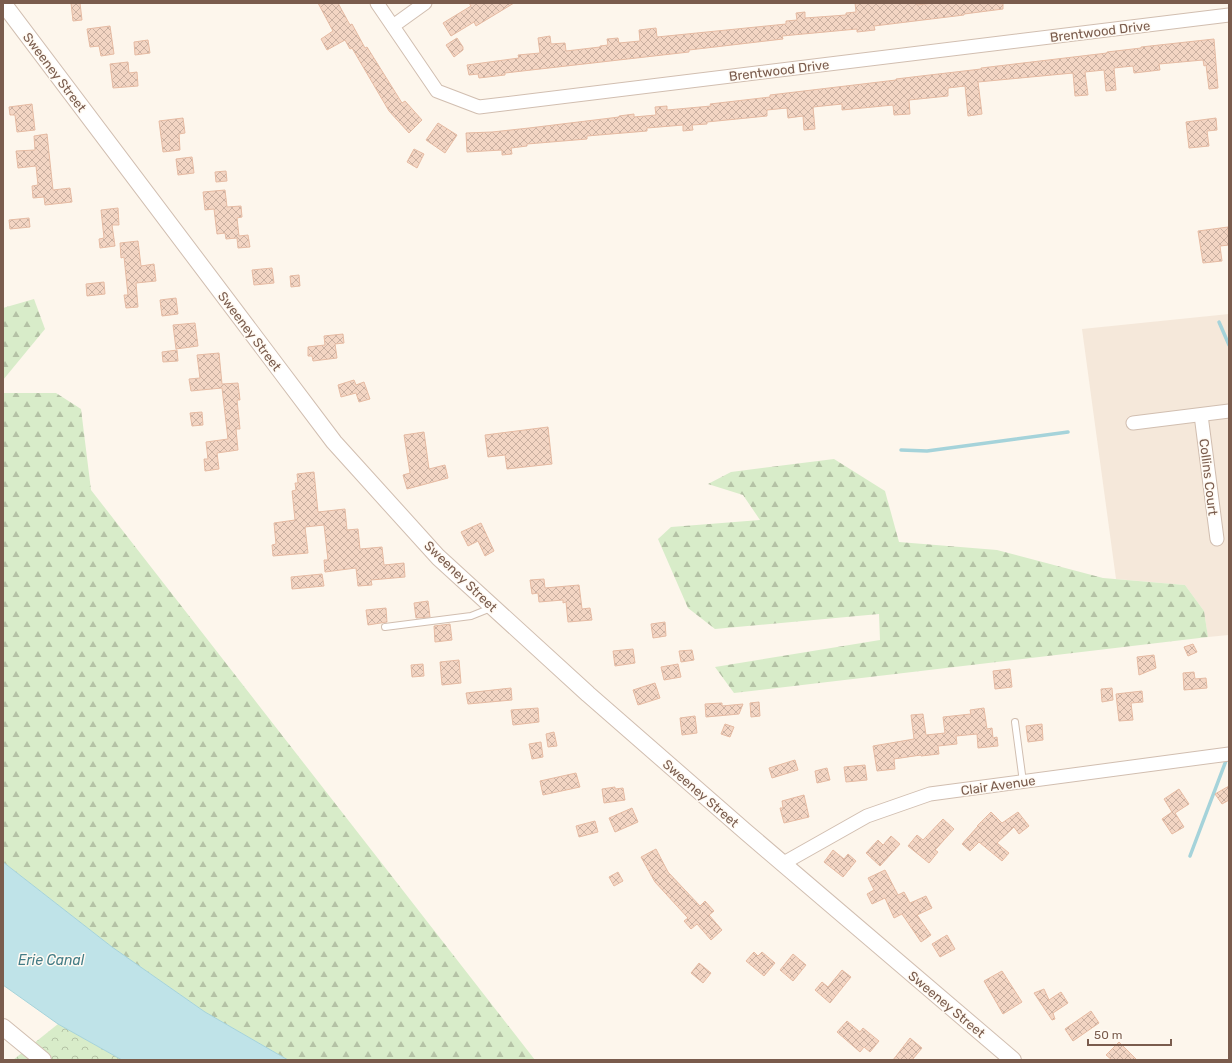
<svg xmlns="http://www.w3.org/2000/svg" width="1232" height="1063" viewBox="0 0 1232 1063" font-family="Rubik,sans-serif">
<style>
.residential{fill:#f5e8da}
.forest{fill:url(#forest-firs)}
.park{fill:url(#park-crowns)}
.water{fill:#bfe3e8;stroke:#a5d3da}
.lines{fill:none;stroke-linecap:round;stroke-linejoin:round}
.stream{stroke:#a5d3da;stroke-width:3.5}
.building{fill:url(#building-cross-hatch);stroke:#e6bba3}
.service-casing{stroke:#d1beb0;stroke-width:8}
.minor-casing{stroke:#d1beb0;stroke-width:15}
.tertiary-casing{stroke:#d1beb0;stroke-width:18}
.service{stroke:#fff;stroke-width:6}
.minor{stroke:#fff;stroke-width:13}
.tertiary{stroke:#fff;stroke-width:16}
.labels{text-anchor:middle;stroke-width:3;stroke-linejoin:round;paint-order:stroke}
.street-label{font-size:13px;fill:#7a5c4d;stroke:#fffaf3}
.water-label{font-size:14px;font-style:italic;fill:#437c86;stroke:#fffaf3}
</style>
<defs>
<pattern id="forest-firs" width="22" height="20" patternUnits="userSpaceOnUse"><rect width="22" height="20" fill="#d8ecc9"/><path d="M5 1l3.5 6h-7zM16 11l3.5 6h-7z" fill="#b4c2a5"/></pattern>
<pattern id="park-crowns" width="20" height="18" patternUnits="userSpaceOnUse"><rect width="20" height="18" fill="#d8ecc9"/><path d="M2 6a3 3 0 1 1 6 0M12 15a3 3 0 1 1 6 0" fill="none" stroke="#b4c2a5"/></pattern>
<pattern id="building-cross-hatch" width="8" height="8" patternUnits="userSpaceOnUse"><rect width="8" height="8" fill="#f3d5c3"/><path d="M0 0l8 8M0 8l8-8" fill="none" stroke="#cab0a1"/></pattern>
</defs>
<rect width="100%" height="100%" fill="#fdf6ec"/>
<polygon class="residential" points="1229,314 1229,635 1208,637 1204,611 1185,585 1116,579 1082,329"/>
<g class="forest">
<polygon points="34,299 45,329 3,380 3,308"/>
<polygon points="3,393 56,393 81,409 91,490 535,1060 288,1060 205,1012 112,947 3,862"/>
<polygon points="834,459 885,491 899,542 997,550 1103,578 1185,585 1204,611 1208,637 734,693 715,667 880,640 879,614 715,629 688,608 658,539 671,527 760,520 743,495 708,484 731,472"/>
</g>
<polygon class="park" points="58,1024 122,1060 13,1060"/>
<polygon class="water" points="3,862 112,947 205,1012 288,1060 122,1060 58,1024 3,985"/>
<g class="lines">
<g class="stream">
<polyline points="1219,322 1229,345"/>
<polyline points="901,450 927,451 1068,432"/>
<polyline points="1190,856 1227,758"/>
</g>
</g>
<g class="building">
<polygon points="71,3 80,3 82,20 73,21"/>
<polygon points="318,3 338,3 350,25 352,24 365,48 367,47 402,103 405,101 422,120 409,133 389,111 352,48 350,49 345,40 327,50 321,39 333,31"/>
<polygon points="469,3 514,3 476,26 474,22 451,36 443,23 471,6"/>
<polygon points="855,3 917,3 917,5 933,3 1003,3 1003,9 964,14 964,15 874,26 875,30 857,32 857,29 782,36 783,39 689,50 689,52 505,73 505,75 479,78 478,74 469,75 467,65 519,58 518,55 540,53 538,38 550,36 551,44 565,43 566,51 600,47 600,46 608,45 607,39 618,38 619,43 640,41 639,30 656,28 657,37 786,24 786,21 797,20 796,13 805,12 805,18 846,15 846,13 856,12"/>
<polygon points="110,26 114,54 101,56 99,46 90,47 87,29"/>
<polygon points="457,38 463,47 463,50 454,57 446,45"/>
<polygon points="1214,39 1218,88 1209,89 1206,65 1204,66 1203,60 1159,64 1160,70 1134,73 1133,66 1114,68 1116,90 1106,91 1104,70 1085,72 1088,95 1075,96 1073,73 978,82 982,114 968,116 965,86 948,88 948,96 909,100 910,114 894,115 893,105 842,110 842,104 813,107 815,129 804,130 803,116 788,118 787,108 767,110 767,116 707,122 707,124 692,125 693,130 683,131 683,125 647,128 647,131 587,136 587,139 527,144 527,146 511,148 512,154 502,155 502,150 467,152 466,133 492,132 529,128 619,117 619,116 634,114 634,117 656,115 655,107 667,106 667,110 711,106 710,104 770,97 770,95 896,80 896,79 921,76 981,69 981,68 1107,53 1107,52 1141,48 1141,47"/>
<polygon points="148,40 150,53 135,55 134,42"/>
<polygon points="128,62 129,73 137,72 138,86 113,88 110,64"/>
<polygon points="32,104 35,130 17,132 15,115 10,115 9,107"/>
<polygon points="183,118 185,133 179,134 180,150 163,152 159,121"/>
<polygon points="1216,118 1217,130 1207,131 1209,146 1189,148 1186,122"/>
<polygon points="438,123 457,135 445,153 426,140"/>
<polygon points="47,134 53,190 70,188 72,202 45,205 44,197 33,198 32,186 38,185 36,166 18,168 16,151 35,150 34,136"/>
<polygon points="414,149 424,154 417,168 407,162"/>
<polygon points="192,157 194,173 178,175 176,159"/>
<polygon points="226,171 227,181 216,182 215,172"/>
<polygon points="225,190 227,207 241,206 242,217 237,218 239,236 248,235 250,247 238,248 237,238 226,239 225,233 217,234 214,209 205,210 203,192"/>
<polygon points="118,208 119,225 112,225 115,246 100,248 99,239 104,238 101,210"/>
<polygon points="29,218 30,227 10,229 9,220"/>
<polygon points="1228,227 1229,245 1220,246 1222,261 1203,263 1198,231"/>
<polygon points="138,241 141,266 154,264 156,281 136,283 138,307 126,308 124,295 128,295 124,257 121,258 120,243"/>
<polygon points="272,268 274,283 254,285 252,270"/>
<polygon points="299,275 300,286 291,287 290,276"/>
<polygon points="104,282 105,294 87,296 86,284"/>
<polygon points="176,298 178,314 162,316 160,300"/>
<polygon points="195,323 198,346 176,349 173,325"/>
<polygon points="343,334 344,343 335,344 337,358 313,361 312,356 308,356 308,347 325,345 324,336"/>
<polygon points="177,350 178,361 163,362 162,352"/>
<polygon points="219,353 222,384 238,383 240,400 237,400 240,429 236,429 238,450 217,453 219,469 205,471 204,459 208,459 206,442 228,439 222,388 191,391 189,379 200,378 197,355"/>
<polygon points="354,380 356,385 364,382 370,399 359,402 356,393 341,397 338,385"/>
<polygon points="202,412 203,425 192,426 190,413"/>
<polygon points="548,427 552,464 507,469 505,455 488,457 485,435"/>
<polygon points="424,432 429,469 445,465 448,478 407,489 403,475 410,473 404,435"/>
<polygon points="314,472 318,512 345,509 347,530 358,529 360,549 382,547 384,565 404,563 405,577 371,580 372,585 358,586 356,568 325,572 324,560 328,560 324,525 305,527 308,553 273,556 272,545 276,544 274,523 295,520 292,491 296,490 295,483 298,483 297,474"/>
<polygon points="481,523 494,551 485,556 478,541 468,546 461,532"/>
<polygon points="322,574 324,586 292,589 291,577"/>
<polygon points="544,579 545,588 579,585 582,609 590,608 592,620 568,622 566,602 563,603 563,600 539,602 538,593 532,594 530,580"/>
<polygon points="428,601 430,617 416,618 414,603"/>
<polygon points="386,608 387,622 368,625 366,610"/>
<polygon points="665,622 666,636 653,638 651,624"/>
<polygon points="450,624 452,640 435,642 434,626"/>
<polygon points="1193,644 1197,652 1188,656 1184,647"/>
<polygon points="633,649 635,663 615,666 613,651"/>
<polygon points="692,650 694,660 681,662 679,651"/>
<polygon points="1154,655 1156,668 1139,675 1137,657"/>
<polygon points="459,660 461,683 442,685 440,662"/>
<polygon points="423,664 424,676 412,677 411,665"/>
<polygon points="678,664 681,677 664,680 661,667"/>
<polygon points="1010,669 1012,687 995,689 993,671"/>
<polygon points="1194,672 1195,679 1206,678 1207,688 1184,690 1183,673"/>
<polygon points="655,683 660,698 638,705 633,690"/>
<polygon points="511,688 512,700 468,704 466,693"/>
<polygon points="1112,688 1113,700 1102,702 1101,689"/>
<polygon points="1142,691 1143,702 1131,703 1133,720 1119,721 1116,694"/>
<polygon points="759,702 760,716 751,717 750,703"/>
<polygon points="722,703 722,706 743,704 739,714 706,717 705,704"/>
<polygon points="538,708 539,722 513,725 511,710"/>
<polygon points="984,708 987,729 992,728 993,738 997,737 998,746 978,748 977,734 956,736 957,744 938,746 939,754 921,756 921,755 894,759 895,769 877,771 873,746 914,739 911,715 923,714 926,735 945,733 943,717 971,714 970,710"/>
<polygon points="695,716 697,733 682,735 680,718"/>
<polygon points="725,724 734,727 730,737 721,734"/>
<polygon points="1042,724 1043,740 1028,742 1026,726"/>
<polygon points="554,732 557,746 548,747 546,734"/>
<polygon points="541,742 543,757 532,759 529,744"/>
<polygon points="795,760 798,770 772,778 769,768"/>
<polygon points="865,765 867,780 846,782 844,767"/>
<polygon points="827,768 830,780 817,783 815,771"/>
<polygon points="576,773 580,787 543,795 540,781"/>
<polygon points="1229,786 1229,800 1222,804 1215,794"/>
<polygon points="615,787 615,789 623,788 625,800 604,803 602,789"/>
<polygon points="1179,789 1189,804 1175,813 1184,827 1172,834 1162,819 1172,812 1164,799"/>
<polygon points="804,795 809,817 784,823 780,808 783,808 782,801"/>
<polygon points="632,808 638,822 615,832 609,818"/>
<polygon points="991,812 1002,823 1018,812 1029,826 1019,834 1014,827 997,843 1009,853 1002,861 979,842 970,851 962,844 978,826 977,826"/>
<polygon points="943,819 954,829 935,850 938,852 929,863 908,846 917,835 923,840"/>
<polygon points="595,821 598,832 579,837 576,826"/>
<polygon points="891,836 900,844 880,866 866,853 878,840 883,845"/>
<polygon points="656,849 668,872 700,906 705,901 714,911 709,915 722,930 711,940 697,924 691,929 684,921 688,918 655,882 641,857"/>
<polygon points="833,850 844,859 848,854 856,861 843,877 824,862"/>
<polygon points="885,870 898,895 904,892 910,903 926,896 932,908 917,915 931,935 921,942 902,914 894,918 885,898 872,904 867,894 874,890 868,878"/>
<polygon points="618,872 623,881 614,886 609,877"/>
<polygon points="947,935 955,949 940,957 932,944"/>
<polygon points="754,952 758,956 762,952 775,963 764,976 746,961"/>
<polygon points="793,954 806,965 793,981 780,970"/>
<polygon points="699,963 711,973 703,983 691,973"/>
<polygon points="842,970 851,977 830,1003 815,990 822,982 828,987"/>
<polygon points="1002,971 1022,1002 1003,1014 984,981"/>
<polygon points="1044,989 1049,1000 1061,992 1068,1003 1053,1013 1055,1019 1052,1020 1034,993"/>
<polygon points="1091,1011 1099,1023 1073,1041 1065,1029"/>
<polygon points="847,1021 860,1032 863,1028 879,1041 870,1052 864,1047 860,1052 837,1032"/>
<polygon points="910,1038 922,1048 912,1060 893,1060"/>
<polygon points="1119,1042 1137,1060 1112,1060 1106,1055"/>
</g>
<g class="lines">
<defs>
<g id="service">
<polyline points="385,627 471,616 491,608"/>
<polyline points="1015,722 1023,782"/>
</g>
<g id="minor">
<polyline points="377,3 437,91 479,107 1229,15"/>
<polyline points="393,26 425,3"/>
<polyline points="1201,415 1217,539"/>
<polyline points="1133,423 1229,411"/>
<polyline points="782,864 867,816 930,794 1229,754"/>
</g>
<g id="tertiary">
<polyline points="3,3 334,442 438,557 588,694 746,832 1013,1060"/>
<polyline points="3,1027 43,1060"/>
</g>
</defs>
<use href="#service" class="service-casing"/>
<use href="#minor" class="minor-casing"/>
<use href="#tertiary" class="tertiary-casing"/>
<use href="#service" class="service"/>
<use href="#minor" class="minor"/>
<use href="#tertiary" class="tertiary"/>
</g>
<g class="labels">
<g class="street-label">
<text transform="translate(1100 31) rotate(-7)" y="5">Brentwood Drive</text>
<text transform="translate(779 70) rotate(-7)" y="5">Brentwood Drive</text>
<text transform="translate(55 72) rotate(53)" y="5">Sweeney Street</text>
<text transform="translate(250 331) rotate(53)" y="5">Sweeney Street</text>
<text transform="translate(1209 477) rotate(83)" y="5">Collins Court</text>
<text transform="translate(461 576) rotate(44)" y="5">Sweeney Street</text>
<text transform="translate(998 785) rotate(-8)" y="5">Clair Avenue</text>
<text transform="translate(701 793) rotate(41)" y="5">Sweeney Street</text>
<text transform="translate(947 1004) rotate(40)" y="5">Sweeney Street</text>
</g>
<g class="water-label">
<text x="51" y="965">Erie Canal</text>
</g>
</g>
<rect width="1232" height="1063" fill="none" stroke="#7a5c4d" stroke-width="8"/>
<path d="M1088 1039v6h83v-6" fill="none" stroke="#7a5c4d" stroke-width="2"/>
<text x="1094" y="1039" font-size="12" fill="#7a5c4d" stroke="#fffaf3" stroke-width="3" paint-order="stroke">50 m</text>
</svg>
